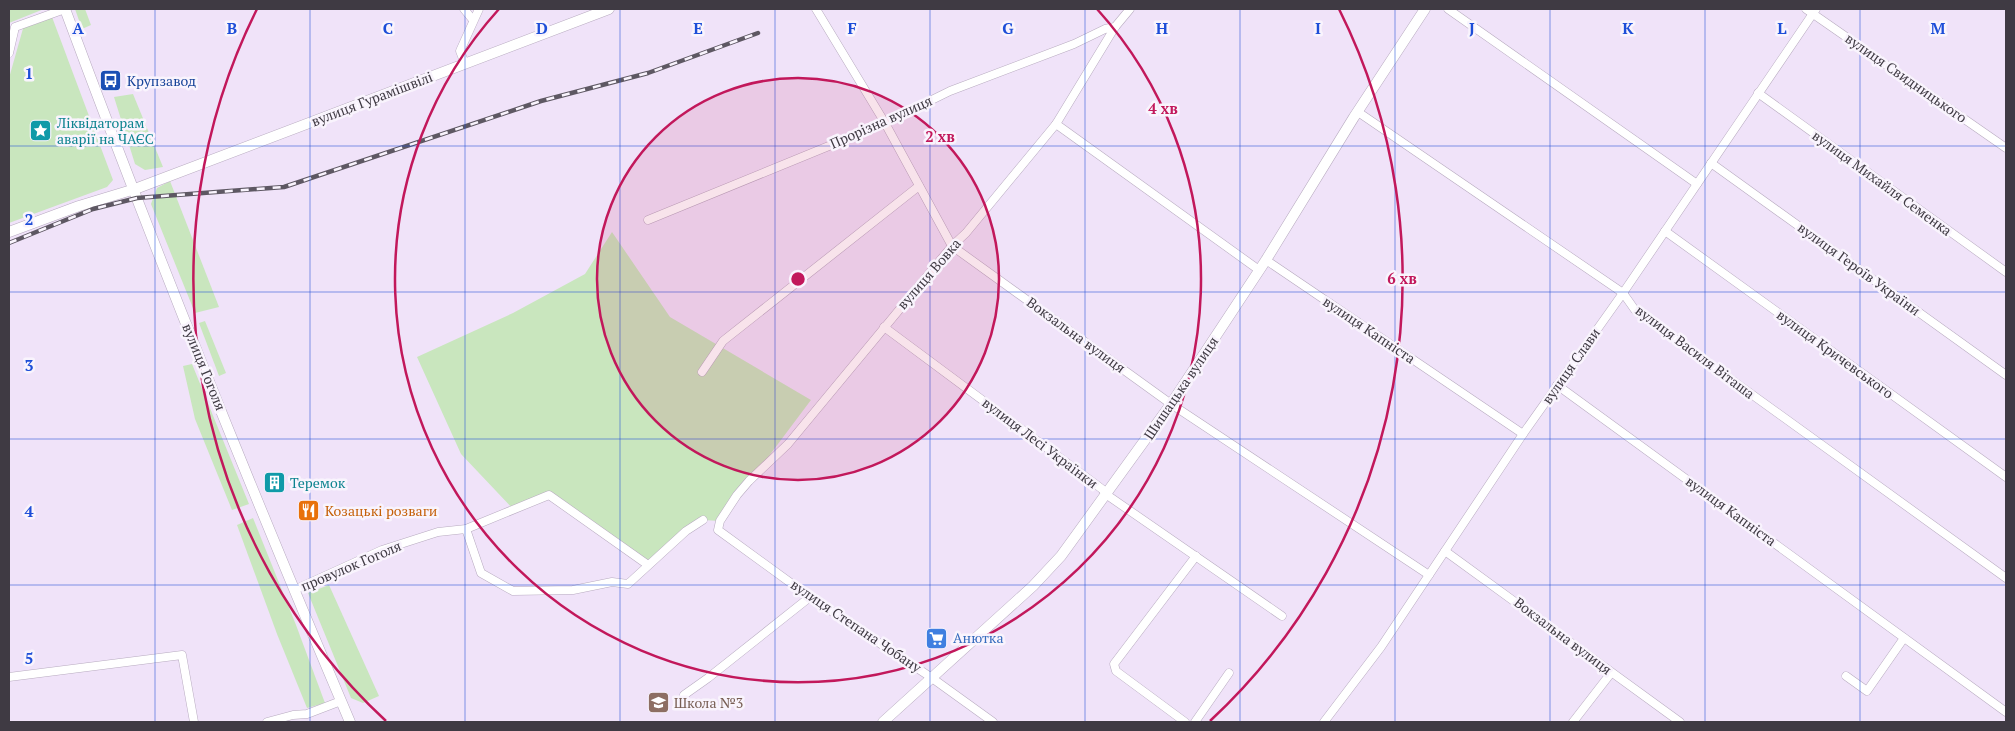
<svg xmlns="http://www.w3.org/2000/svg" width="2015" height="731" viewBox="0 0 2015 731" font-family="'PT Serif',serif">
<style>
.green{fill:#c9e6be}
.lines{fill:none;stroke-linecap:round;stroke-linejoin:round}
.street-casing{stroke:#b8abc0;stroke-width:9}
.secondary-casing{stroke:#b8abc0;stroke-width:11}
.street{stroke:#fff;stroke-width:8}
.secondary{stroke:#fff;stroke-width:10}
.rail-casing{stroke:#5e5863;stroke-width:4.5}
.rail{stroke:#f9f4fd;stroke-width:2.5;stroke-dasharray:8;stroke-linecap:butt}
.grid{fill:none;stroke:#1d4ed8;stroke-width:1;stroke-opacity:0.55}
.ring{fill:none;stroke:#c2185b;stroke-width:2.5}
.labels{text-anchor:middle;stroke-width:5;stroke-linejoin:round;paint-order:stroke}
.street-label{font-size:14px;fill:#3f3a43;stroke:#f9f4fd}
.transit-label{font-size:14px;fill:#164399;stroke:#f9f4fd;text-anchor:start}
.culture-label{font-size:14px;fill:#0d838f;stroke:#f9f4fd;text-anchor:start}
.food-label{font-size:14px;fill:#c56008;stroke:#f9f4fd;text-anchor:start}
.shop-label{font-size:14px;fill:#366cbe;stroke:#f9f4fd;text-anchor:start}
.education-label{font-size:14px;fill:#785e54;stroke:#f9f4fd;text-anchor:start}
.grid-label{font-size:16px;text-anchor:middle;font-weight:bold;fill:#1d4ed8;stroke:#f9f4fd;stroke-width:5;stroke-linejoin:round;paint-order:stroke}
.centre{fill:#c2185b;stroke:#f9f4fd;stroke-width:2.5}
.ring-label{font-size:15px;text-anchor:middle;font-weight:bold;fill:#c2185b;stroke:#f9f4fd;stroke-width:5;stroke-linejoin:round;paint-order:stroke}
</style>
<rect width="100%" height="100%" fill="#f0e3f9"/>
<g class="green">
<polygon points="9,9 44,9 9,23"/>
<polygon points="75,9 85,9 91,25 82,29"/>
<polygon points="52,17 113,180 107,187 9,223 9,78 24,25"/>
<polygon points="133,94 163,167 145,170 135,164 114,97"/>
<polygon points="170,181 219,307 195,313 151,204 157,188"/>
<polygon points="612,232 670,317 811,400 720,521 703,520 648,565 549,495 513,509 461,454 417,357 513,313 585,274"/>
<polygon points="205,321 226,373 219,376 199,323"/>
<polygon points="192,364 249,504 232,510 195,419 183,366"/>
<polygon points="253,518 296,625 325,703 307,708 277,634 237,525"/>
<polygon points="329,585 379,696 363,703 351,698 308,593"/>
</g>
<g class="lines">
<defs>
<g id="street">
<polyline points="464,9 473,20"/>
<polyline points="816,9 885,123 952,246 1171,404 1429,575"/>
<polyline points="1448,9 1697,184"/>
<polyline points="1806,9 2006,148"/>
<polyline points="9,53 15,27 65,9"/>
<polyline points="465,64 460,51 479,9"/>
<polyline points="1758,93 2006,272"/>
<polyline points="1358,112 1623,293 1635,310 2006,578"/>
<polyline points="1056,124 1259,270"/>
<polyline points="1711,163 2006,375"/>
<polyline points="648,220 885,123 950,91 1074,44 1105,29 1115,27"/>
<polyline points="1665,231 2006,477"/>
<polyline points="1266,260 1523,434"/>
<polyline points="884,327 1102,489 1107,495 1282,616"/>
<polyline points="702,372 723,341 919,186"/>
<polyline points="1557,385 2006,712"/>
<polyline points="466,529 481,573 513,591 573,590 612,582 628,584 686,531 703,520"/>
<polyline points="1445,551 1680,722"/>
<polyline points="294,590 382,550 438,532 466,529 549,495 648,565"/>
<polyline points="1846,676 1867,691 1904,638"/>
<polyline points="9,677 182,655 194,722"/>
<polyline points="684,695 708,678 810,597"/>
<polyline points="267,722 293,715 307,714 341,701"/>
<polyline points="993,722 932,678 810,597 718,530 720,521 737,495 749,481 788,444 952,246 966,233 1056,124 1115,27 1130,9"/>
<polyline points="1185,722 1116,671 1114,664 1196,556"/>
<polyline points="1195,722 1229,673"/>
<polyline points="1324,722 1381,647 1523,434 1623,293 1816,9"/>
<polyline points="1573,722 1611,673"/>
</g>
<g id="secondary">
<path d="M 65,9 C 154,249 250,487 350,722"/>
<polyline points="9,232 79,206 135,189 609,9"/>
<polyline points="883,722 1033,586 1061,556 1171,404 1266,260 1354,117 1425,9"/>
</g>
</defs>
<use href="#street" class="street-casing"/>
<use href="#secondary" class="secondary-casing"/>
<use href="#street" class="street"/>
<use href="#secondary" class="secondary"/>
<defs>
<polyline id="rail" points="9,243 93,209 137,198 284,187 541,101 648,73 758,33"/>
</defs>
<use href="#rail" class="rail-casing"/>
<use href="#rail" class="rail"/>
</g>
<path class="grid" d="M 155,9 L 155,722M 310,9 L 310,722M 465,9 L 465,722M 620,9 L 620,722M 775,9 L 775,722M 930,9 L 930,722M 1085,9 L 1085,722M 1240,9 L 1240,722M 1395,9 L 1395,722M 1550,9 L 1550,722M 1705,9 L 1705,722M 1860,9 L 1860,722M 9,146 L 2006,146M 9,292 L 2006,292M 9,439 L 2006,439M 9,585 L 2006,585"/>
<circle cx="798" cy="279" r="201" fill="#c2185b" fill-opacity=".12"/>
<g class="ring">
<circle cx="798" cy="279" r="201"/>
<path d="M1097 9A403 403 0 1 1 499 9"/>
<path d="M386 721A604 604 0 0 1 257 9M1339 9A604 604 0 0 1 1210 721"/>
</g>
<defs>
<symbol id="bus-square" viewBox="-11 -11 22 22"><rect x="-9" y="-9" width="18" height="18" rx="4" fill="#1a4fb4" stroke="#f9f4fd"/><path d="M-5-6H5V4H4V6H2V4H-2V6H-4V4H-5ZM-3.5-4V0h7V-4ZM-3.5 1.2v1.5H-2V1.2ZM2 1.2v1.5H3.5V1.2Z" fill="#fff"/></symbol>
<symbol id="sight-square" viewBox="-11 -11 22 22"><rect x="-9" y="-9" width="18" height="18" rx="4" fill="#0f9aa8" stroke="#f9f4fd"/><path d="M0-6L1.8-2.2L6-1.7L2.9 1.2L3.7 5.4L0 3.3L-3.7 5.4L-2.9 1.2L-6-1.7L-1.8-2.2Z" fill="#fff"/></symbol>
<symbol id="building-square" viewBox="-11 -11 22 22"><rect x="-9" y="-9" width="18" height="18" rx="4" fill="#0f9aa8" stroke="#f9f4fd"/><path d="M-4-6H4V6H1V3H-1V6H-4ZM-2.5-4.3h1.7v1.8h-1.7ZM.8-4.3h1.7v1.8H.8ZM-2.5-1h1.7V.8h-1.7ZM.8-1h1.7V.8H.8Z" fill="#fff"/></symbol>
<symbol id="restaurant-square" viewBox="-11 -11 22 22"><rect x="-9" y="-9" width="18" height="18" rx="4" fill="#e8710a" stroke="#f9f4fd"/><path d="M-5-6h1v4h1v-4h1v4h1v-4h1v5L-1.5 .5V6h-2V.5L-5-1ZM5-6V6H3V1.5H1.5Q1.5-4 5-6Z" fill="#fff"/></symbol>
<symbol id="supermarket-square" viewBox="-11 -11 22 22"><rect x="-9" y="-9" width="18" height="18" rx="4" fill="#3f7fe0" stroke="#f9f4fd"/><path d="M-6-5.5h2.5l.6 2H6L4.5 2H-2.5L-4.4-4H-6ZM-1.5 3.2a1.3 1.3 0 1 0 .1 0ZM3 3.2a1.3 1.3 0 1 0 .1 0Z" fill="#fff"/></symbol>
<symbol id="school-square" viewBox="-11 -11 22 22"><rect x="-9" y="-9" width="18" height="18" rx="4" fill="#8d6e63" stroke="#f9f4fd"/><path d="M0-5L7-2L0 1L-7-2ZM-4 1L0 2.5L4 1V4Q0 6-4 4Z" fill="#fff"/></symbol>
</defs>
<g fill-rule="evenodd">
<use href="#bus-square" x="98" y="68" width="25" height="25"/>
<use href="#sight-square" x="28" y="118" width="25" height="25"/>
<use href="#building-square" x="262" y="470" width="25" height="25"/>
<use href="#restaurant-square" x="296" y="498" width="25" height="25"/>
<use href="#supermarket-square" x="924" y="626" width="25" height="25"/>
<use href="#school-square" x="646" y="690" width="25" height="25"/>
</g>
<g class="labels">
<g class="street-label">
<text transform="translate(1906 78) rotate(35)" y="5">вулиця Свидницького</text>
<text transform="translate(372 99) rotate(-21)" y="5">вулиця Гурамішвілі</text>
<text transform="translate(881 122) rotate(-24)" y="5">Прорізна вулиця</text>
<text transform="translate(1882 183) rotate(36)" y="5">вулиця Михайля Семенка</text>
<text transform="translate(1859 269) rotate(36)" y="5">вулиця Героїв України</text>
<text transform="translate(929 274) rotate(-49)" y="5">вулиця Вовка</text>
<text transform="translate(1369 330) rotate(34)" y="5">вулиця Капніста</text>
<text transform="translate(1076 335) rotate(36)" y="5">Вокзальна вулиця</text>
<text transform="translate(1695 352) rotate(37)" y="5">вулиця Василя Віташа</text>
<text transform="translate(1835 354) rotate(36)" y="5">вулиця Кричевського</text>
<text transform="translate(1571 366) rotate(-55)" y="5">вулиця Слави</text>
<text transform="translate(204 367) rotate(68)" y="5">вулиця Гоголя</text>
<text transform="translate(1181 388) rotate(-56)" y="5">Шишацька вулиця</text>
<text transform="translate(1040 443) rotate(37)" y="5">вулиця Лесі Українки</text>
<text transform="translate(1731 511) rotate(36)" y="5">вулиця Капніста</text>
<text transform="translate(351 566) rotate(-23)" y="5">провулок Гоголя</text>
<text transform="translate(856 626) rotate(34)" y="5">вулиця Степана Чобану</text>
<text transform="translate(1563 636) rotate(37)" y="5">Вокзальна вулиця</text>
</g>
<g class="transit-label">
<text x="127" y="86">Крупзавод</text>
</g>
<g class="culture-label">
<text x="57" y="128">Ліквідаторам<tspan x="57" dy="16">аварії на ЧАЄС</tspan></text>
<text x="290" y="488">Теремок</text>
</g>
<g class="food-label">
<text x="325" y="516">Козацькі розваги</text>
</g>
<g class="shop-label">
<text x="953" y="643">Анютка</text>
</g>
<g class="education-label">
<text x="674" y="708">Школа №3</text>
</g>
</g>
<g class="grid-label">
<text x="78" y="34">A</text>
<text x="232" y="34">B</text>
<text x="388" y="34">C</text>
<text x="542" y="34">D</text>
<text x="698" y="34">E</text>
<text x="852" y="34">F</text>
<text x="1008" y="34">G</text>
<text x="1162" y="34">H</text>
<text x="1318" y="34">I</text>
<text x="1472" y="34">J</text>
<text x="1628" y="34">K</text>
<text x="1782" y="34">L</text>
<text x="1938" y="34">M</text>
<text x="29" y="79">1</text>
<text x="29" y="225">2</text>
<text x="29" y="371">3</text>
<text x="29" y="517">4</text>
<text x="29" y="664">5</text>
</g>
<circle cx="798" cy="279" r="8" class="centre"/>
<g class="ring-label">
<text x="1163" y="114">4 хв</text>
<text x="940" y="142">2 хв</text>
<text x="1402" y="284">6 хв</text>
</g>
<rect width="2015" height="731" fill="none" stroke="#3f3a43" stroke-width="20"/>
</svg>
